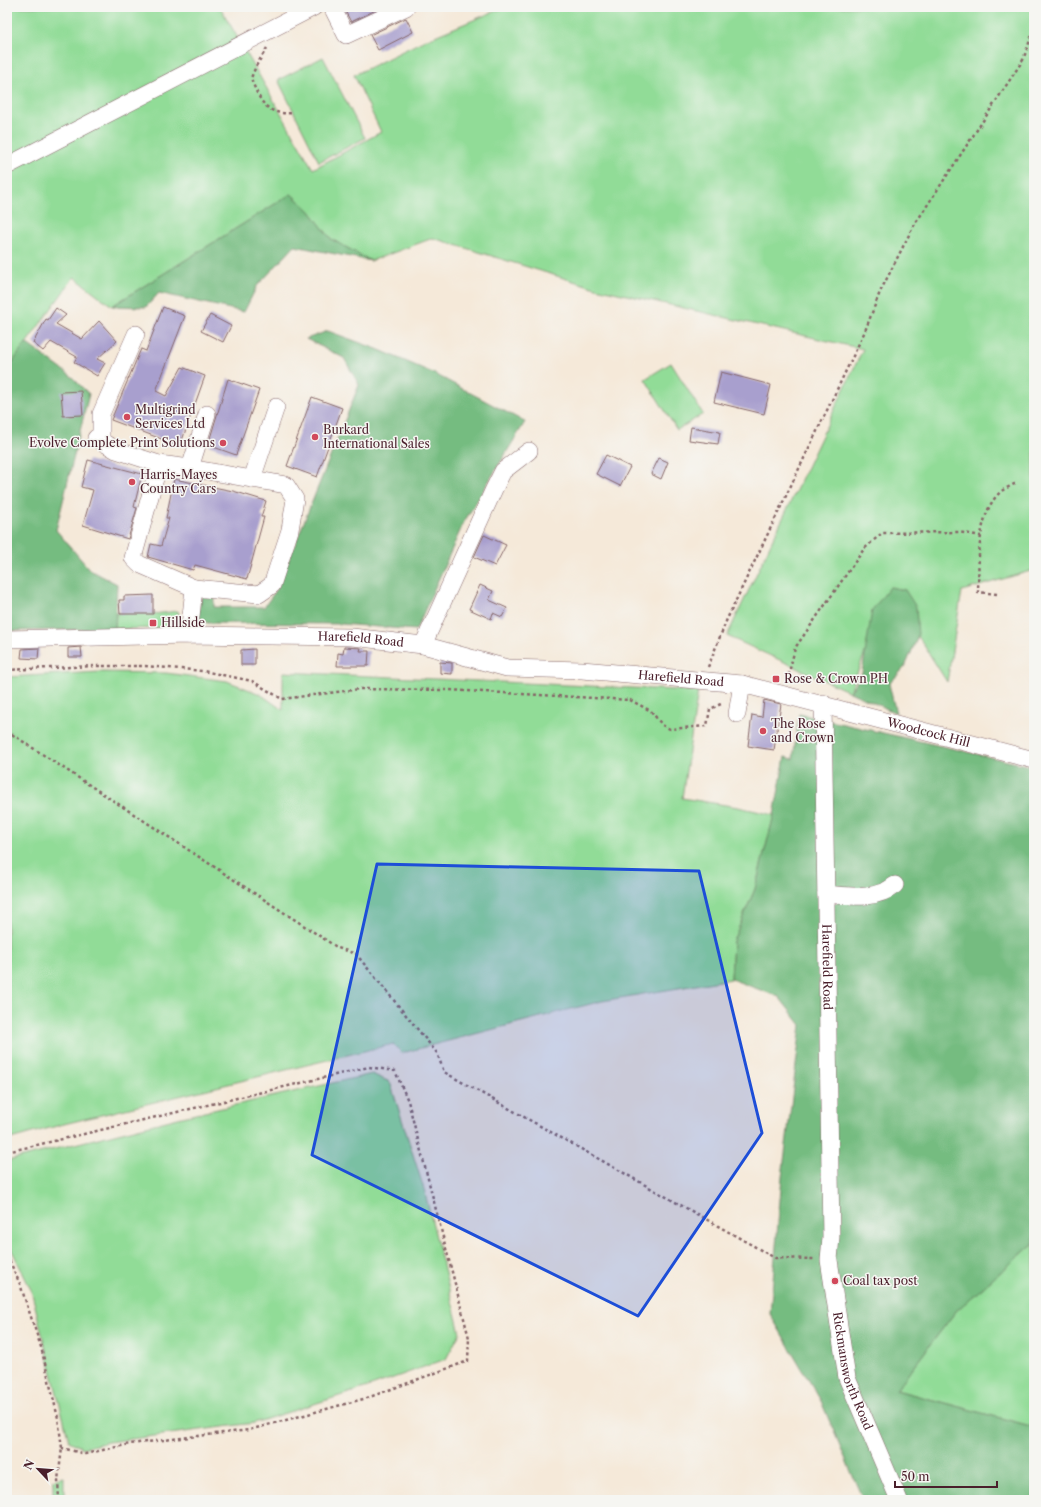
<svg xmlns="http://www.w3.org/2000/svg" width="1041" height="1507" viewBox="0 0 1041 1507" font-family="'Libre Caslon Text',serif">
<style>
.green{fill:#91dc97;stroke:#6e7e61}
.forest{fill:#74bc80;stroke:#5f6e56}
.building{fill:#a89fce}
.lines{fill:none;stroke-linecap:round;stroke-linejoin:round}
.minor-casing{stroke:#866668;stroke-width:18}
.path{stroke:#866668;stroke-width:2.5;stroke-dasharray:3 3;stroke-linecap:butt}
.minor{stroke:#fff;stroke-width:17}
.marked{fill:#1d4ed8;fill-opacity:0.2;stroke:#1d4ed8;stroke-width:3;stroke-linejoin:round}
.poi-dot{fill:#d1495b;stroke:#f6f6f2;stroke-width:1.5}
.labels{text-anchor:middle;stroke-width:3;stroke-linejoin:round;paint-order:stroke}
.poi-label{font-size:12px;fill:#4a1f2b;stroke:#f6f6f2;text-anchor:start}
.street-label{font-size:12px;fill:#4a1f2b;stroke:#f6f6f2}
</style>
<rect width="100%" height="100%" fill="#f6f6f2"/>
<filter id="ink" filterUnits="userSpaceOnUse"><feTurbulence type="fractalNoise" baseFrequency=".025" numOctaves="2"/><feDisplacementMap in="SourceGraphic" scale="8" xChannelSelector="R" yChannelSelector="G"/><feConvolveMatrix kernelMatrix="1 2 1 2 8 2 1 2 1" color-interpolation-filters="sRGB"/></filter>
<filter id="wash" filterUnits="userSpaceOnUse"><feTurbulence type="fractalNoise" baseFrequency=".012" numOctaves="4" result="noise"/><feDisplacementMap in="SourceGraphic" scale="16" xChannelSelector="R" yChannelSelector="G"/><feGaussianBlur stdDeviation="0.9" result="paint"/><feColorMatrix in="noise" values="0 0 0 0 0 0 0 0 0 0 0 0 0 0 0 0 0 1.4 0 .05"/><feComposite in="paint" operator="in"/></filter>
<g filter="url(#wash)">
<rect width="100%" height="100%" fill="#f5e9d9"/>
<g class="green">
<polygon points="7,7 220,7 313,169 381,132 354,75 425,40 505,7 1034,7 1034,570 962,591 947,682 918,636 905,590 890,587 850,692 727,636 863,349 596,288 433,238 371,261 331,239 309,210 291,194 112,306 74,277 7,370"/>
<polygon points="323,57 365,138 319,162 278,80"/>
<polygon points="671,363 703,414 677,430 645,379"/>
<polygon points="178,611 179,614 175,620 165,628 115,629 116,613 153,614"/>
<polygon points="100,672 166,673 227,681 260,694 283,710 283,672 698,691 682,798 738,807 774,815 755,889 733,941 731,979 602,1001 402,1053 393,1044 64,1124 7,1140 7,677"/>
<polygon points="372,1074 390,1082 424,1189 460,1333 446,1359 371,1386 254,1423 108,1442 83,1448 69,1441 31,1290 7,1240 7,1161 178,1118"/>
<polygon points="1034,1243 1034,1427 896,1390 956,1311"/>
<polygon points="64,1477 64,1500 53,1500 53,1480"/>
</g>
<g class="forest">
<polygon points="291,194 309,210 331,239 371,261 295,246 257,286 244,312 159,293 146,307 112,306"/>
<polygon points="328,331 377,349 433,373 525,422 464,522 416,630 341,624 207,623 198,616 201,597 214,596 214,607 264,607 277,589 359,385 344,358 306,339"/>
<polygon points="26,343 71,376 89,394 56,530 90,570 117,584 115,629 7,631 7,370"/>
<polygon points="890,587 905,590 916,607 918,636 905,667 889,684 896,713 850,692 862,673 872,610"/>
<polygon points="799,714 1034,767 1034,1243 956,1311 896,1390 1034,1427 1034,1500 863,1500 821,1401 770,1314 782,1177 801,1025 779,997 731,979 733,941 755,889 774,815 785,757 793,759"/>
</g>
<g id="blocks">
<g class="building">
<polygon points="343,7 382,7 351,22"/>
<polygon points="406,18 413,32 378,50 370,35"/>
<polygon points="163,307 185,316 156,391 166,396 182,367 205,376 180,446 111,420 141,349 146,351"/>
<polygon points="56,308 66,315 56,324 82,339 99,321 117,341 97,359 105,363 97,376 74,362 77,357 51,342 43,351 33,343 46,319 48,320"/>
<polygon points="210,315 231,326 223,342 201,331"/>
<polygon points="721,372 771,385 764,414 714,402"/>
<polygon points="228,379 259,390 236,455 208,445"/>
<polygon points="81,391 83,415 63,416 61,392"/>
<polygon points="312,397 342,408 317,477 287,466"/>
<polygon points="691,427 720,432 718,444 689,440"/>
<polygon points="606,455 630,467 620,486 596,474"/>
<polygon points="659,458 668,462 661,479 651,474"/>
<polygon points="88,460 142,474 134,507 137,508 128,539 83,525 93,490 81,487"/>
<polygon points="174,479 233,491 266,501 261,517 264,517 247,579 195,565 193,570 148,557 151,544 161,546 169,518 166,518"/>
<polygon points="484,535 506,545 495,566 474,557"/>
<polygon points="480,585 493,591 489,600 507,608 502,617 493,613 491,619 469,609"/>
<polygon points="153,595 153,614 120,614 119,600 124,600 124,596"/>
<polygon points="81,647 82,657 68,657 68,648"/>
<polygon points="344,647 361,648 360,651 369,651 368,666 337,666 338,653 343,654"/>
<polygon points="39,648 38,659 21,658 22,649"/>
<polygon points="255,649 255,665 241,665 241,650"/>
<polygon points="440,662 452,663 452,674 440,673"/>
<polygon points="764,700 781,704 774,750 748,746 752,715 762,717"/>
</g>
</g>
</g>
<g filter="url(#ink)">
<use href="#blocks" fill-opacity="0" stroke="#866668" stroke-width="1"/>
<g class="lines">
<defs>
<g id="minor">
<polyline points="332,7 346,35 406,7"/>
<polyline points="7,166 314,7"/>
<polyline points="96,438 116,450 159,464 190,468 286,485 295,499 290,530 272,585 259,594 194,588 189,635"/>
<polyline points="101,440 101,414 136,334"/>
<polyline points="159,464 133,558 139,564 194,588"/>
<polyline points="190,468 207,414"/>
<polyline points="252,479 276,407"/>
<path id="s1" d="M 7,639 L 189,635 L 352,637 L 423,645 L 507,668 L 582,670 L 742,684 L 1034,760"/>
<polyline points="423,645 494,489 503,471 529,451"/>
<path id="s2" d="M 823,703 L 831,1237 L 829,1260 L 847,1378 L 899,1500"/>
<polyline points="737,714 742,684"/>
<path d="M 826,894 C 849,896 875,901 895,885"/>
</g>
</defs>
<use href="#minor" class="minor-casing"/>
<g class="path">
<path d="M 267,48 L 256,66 L 251,78 C 259,100 266,116 293,113"/>
<path d="M 997,594 L 978,592 C 979,562 976,510 1003,490 C 1007,488 1012,485 1016,483"/>
<polyline points="708,667 727,619 865,331 880,292 913,227 1023,60 1034,29 1033,7"/>
<polyline points="7,670 94,666 145,666 203,671 252,681 282,699 360,689 449,690 630,700 651,711 662,725 670,729 707,726 710,709 723,703"/>
<polyline points="787,681 795,648 864,549 882,533 959,532 981,536"/>
<polyline points="7,731 338,948 356,954 437,1053 444,1072 775,1258 815,1259"/>
<polyline points="7,1152 369,1067 395,1071 408,1101 469,1338 468,1361 367,1398 249,1430 130,1444 85,1454 62,1448"/>
<polyline points="7,1255 20,1284 41,1347 58,1418 62,1448 58,1480 59,1500"/>
</g>
<use href="#minor" class="minor"/>
</g>
</g>
<path class="marked" d="M 377,864 L 699,871 L 762,1133 L 638,1316 L 312,1155 Z"/>
<g class="poi-dot">
<circle cx="127" cy="417" r="4"/>
<circle cx="315" cy="437" r="4"/>
<circle cx="223" cy="443" r="4"/>
<circle cx="132" cy="482" r="4"/>
<rect x="149" y="619" width="8" height="8" rx="2"/>
<rect x="772" y="675" width="8" height="8" rx="2"/>
<circle cx="763" cy="731" r="4"/>
<circle cx="835" cy="1281" r="4"/>
</g>
<g class="labels">
<g class="poi-label">
<text x="135" y="414">Multigrind<tspan x="135" dy="14">Services Ltd</tspan></text>
<text x="323" y="434">Burkard<tspan x="323" dy="14">International Sales</tspan></text>
<text x="215" y="447" text-anchor="end">Evolve Complete Print Solutions</text>
<text x="140" y="479">Harris-Mayes<tspan x="140" dy="14">Country Cars</tspan></text>
<text x="161" y="627">Hillside</text>
<text x="784" y="683">Rose &amp; Crown PH</text>
<text x="771" y="728">The Rose<tspan x="771" dy="14">and Crown</tspan></text>
<text x="843" y="1285">Coal tax post</text>
</g>
<g class="street-label">
<text dy="4" stroke="none"><textPath href="#s1" startOffset="354">Harefield Road</textPath></text>
<text dy="4" stroke="none"><textPath href="#s1" startOffset="678">Harefield Road</textPath></text>
<text dy="4" stroke="none"><textPath href="#s1" startOffset="932">Woodcock Hill</textPath></text>
<text dy="4" stroke="none"><textPath href="#s2" startOffset="264">Harefield Road</textPath></text>
<text dy="4" stroke="none"><textPath href="#s2" startOffset="671">Rickmansworth Road</textPath></text>
</g>
</g>
<rect width="1041" height="1507" fill="none" stroke="#f6f6f2" stroke-width="24"/>
<g transform="translate(38 1469) rotate(296)" stroke="#f6f6f2" stroke-width="3" paint-order="stroke">
<path d="M0-3L7 15L0 10L-7 15Z" fill="#4a1f2b"/>
<text y="-6" font-size="11" font-weight="bold" text-anchor="middle" fill="#4a1f2b">N</text>
</g>
<path d="M895 1481v6h102v-6" fill="none" stroke="#4a1f2b" stroke-width="2"/>
<text x="901" y="1481" font-size="12" fill="#4a1f2b" stroke="#f6f6f2" stroke-width="3" paint-order="stroke">50 m</text>
</svg>
